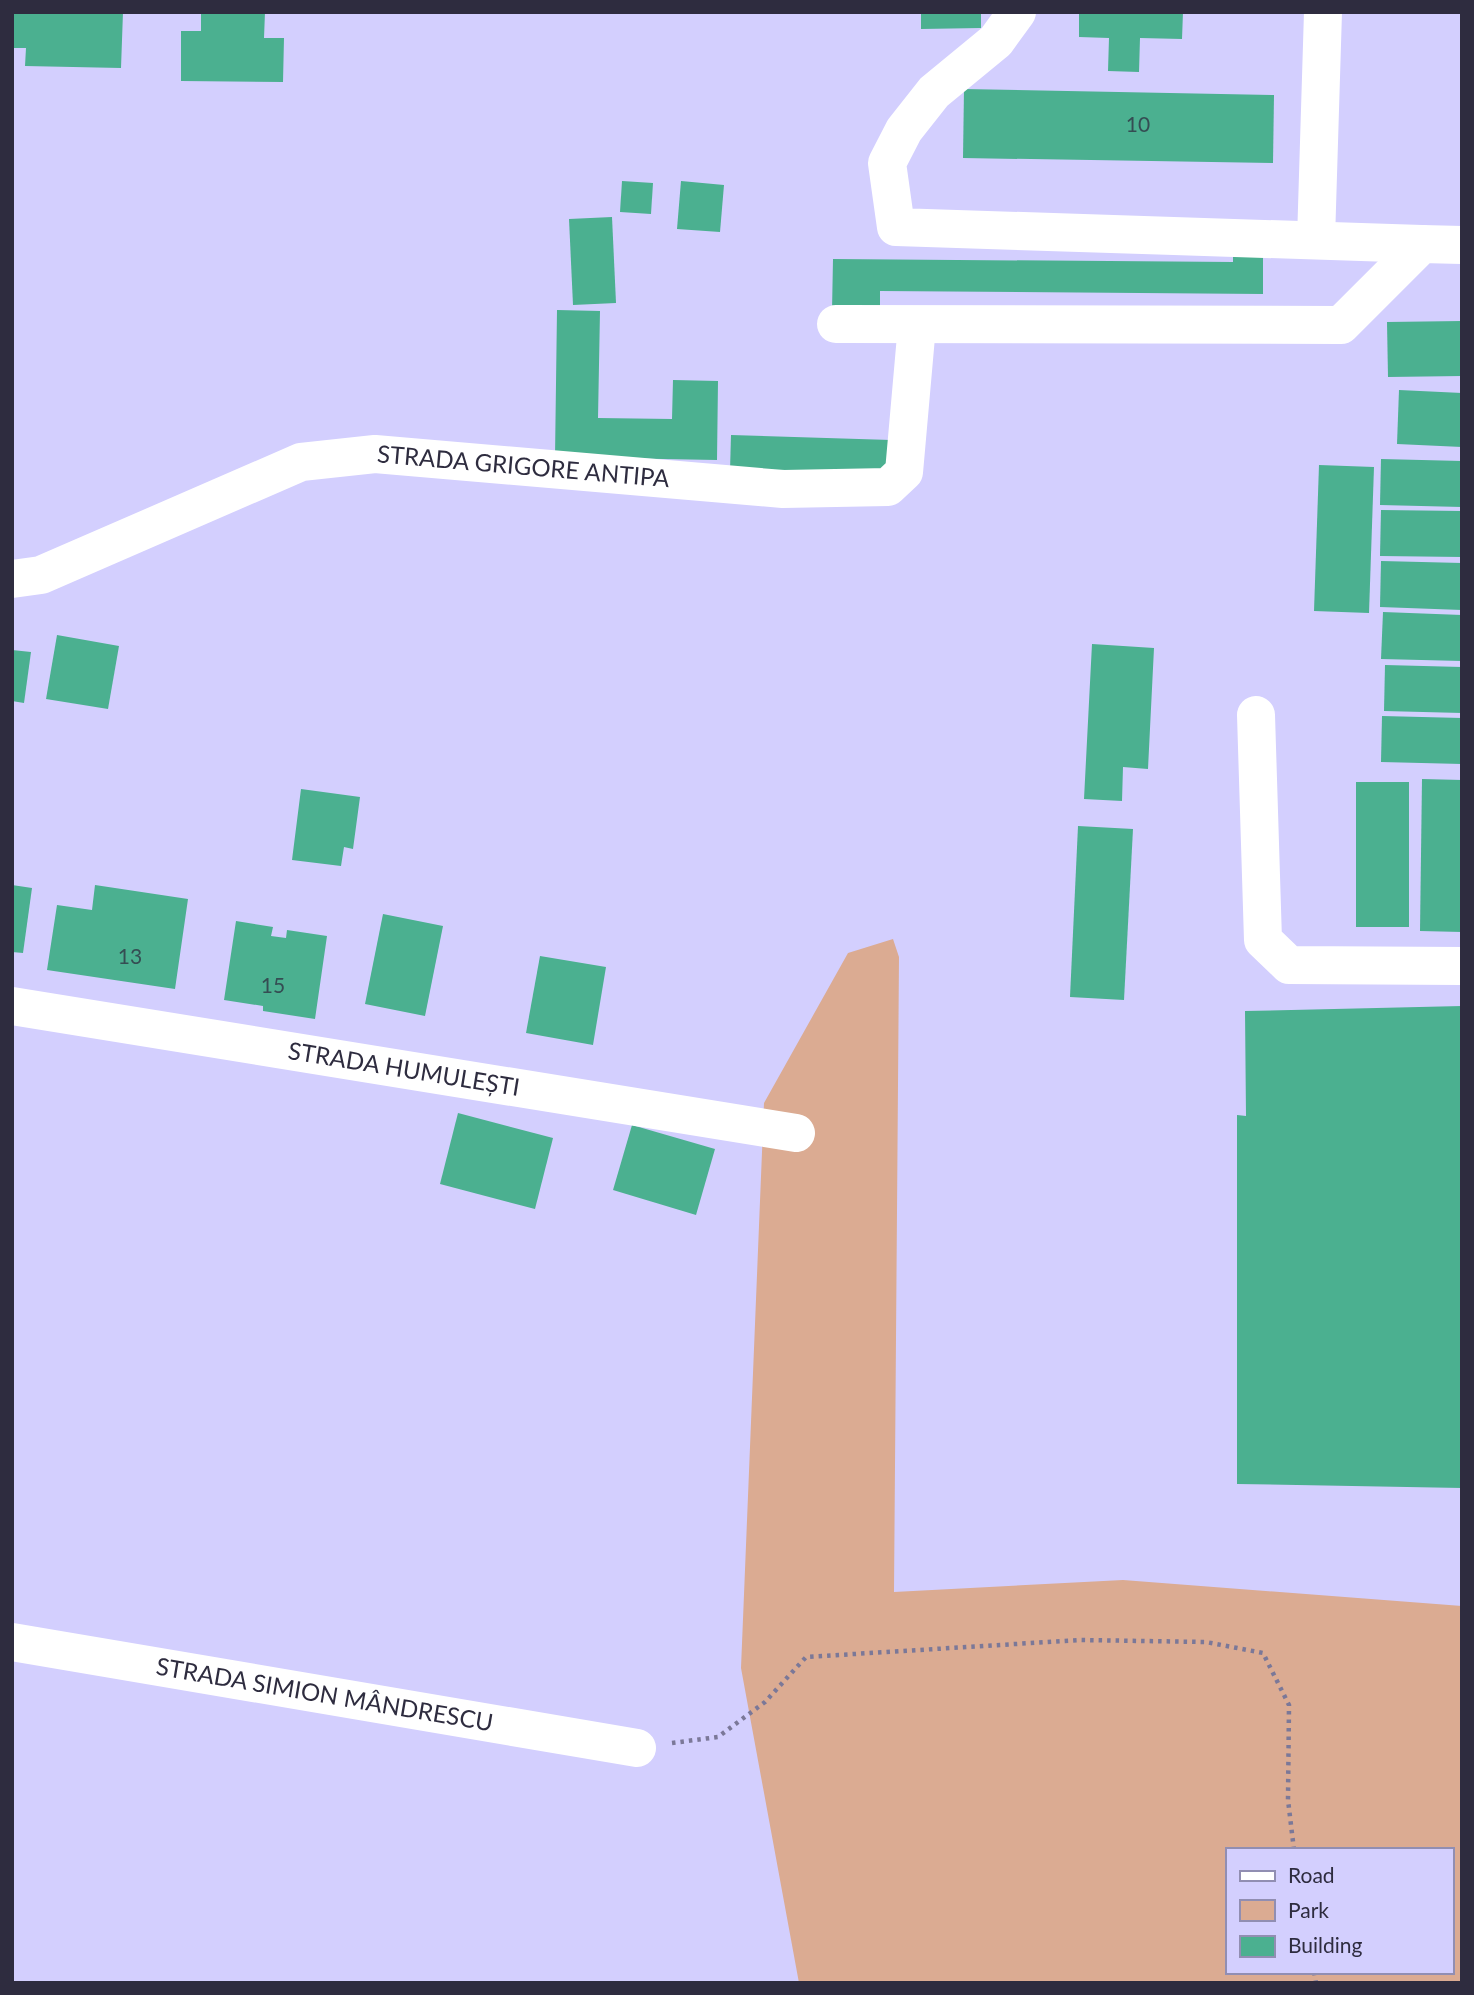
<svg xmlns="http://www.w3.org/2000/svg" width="1474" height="1995" viewBox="0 0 1474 1995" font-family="Lato,sans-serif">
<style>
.green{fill:#dbab92;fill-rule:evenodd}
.building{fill:#4bb090}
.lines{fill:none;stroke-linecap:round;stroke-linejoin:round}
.path{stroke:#7b7898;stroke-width:4.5;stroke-dasharray:3.5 5;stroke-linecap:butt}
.minor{stroke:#fff;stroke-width:38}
.labels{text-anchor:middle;stroke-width:6;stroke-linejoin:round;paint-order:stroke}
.number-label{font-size:21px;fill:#354d53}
.street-label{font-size:24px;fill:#2e2c3f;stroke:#d3cffe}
</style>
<rect width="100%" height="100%" fill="#d3cffe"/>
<path class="green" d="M 893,939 L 899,957 L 894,1592 L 1123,1580 L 1462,1606 L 1462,1983 L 799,1983 L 741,1668 L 764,1103 L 848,953 ZM 1227,1850 L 1451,1850 L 1451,1972 L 1227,1972 Z"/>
<g class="building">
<polygon points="12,12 123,12 121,68 25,66 26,48 12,48"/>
<polygon points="201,12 265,12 264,38 284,38 283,82 181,81 181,31 201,31"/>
<polygon points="921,12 981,12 981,28 921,29"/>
<polygon points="1079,12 1183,12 1182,39 1140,38 1139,72 1108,71 1109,38 1079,37"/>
<polygon points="964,89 1274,95 1273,163 963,158"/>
<polygon points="622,181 653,183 651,214 620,212"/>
<polygon points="681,181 724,185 720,232 677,229"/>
<polygon points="612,217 616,303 573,305 569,219"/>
<polygon points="1233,248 1263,248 1263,294 880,291 880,311 832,311 833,259 1233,262"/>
<polygon points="557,310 600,311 598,418 672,419 673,380 718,381 717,460 555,457"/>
<polygon points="1462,321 1462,376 1388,377 1387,322"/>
<polygon points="1399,390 1462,393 1462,447 1397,444"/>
<polygon points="731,435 891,440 890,475 730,471"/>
<polygon points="1381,459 1462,461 1462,507 1380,505"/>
<polygon points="1319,465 1374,467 1369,613 1314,611"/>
<polygon points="1381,510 1462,511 1462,557 1380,556"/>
<polygon points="1381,561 1462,563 1462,610 1380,607"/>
<polygon points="1383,612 1462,615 1462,661 1381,659"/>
<polygon points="57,635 119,646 108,709 46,699"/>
<polygon points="1092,644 1154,648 1148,769 1123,767 1122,801 1084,799"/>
<polygon points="12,650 31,652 24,703 12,701"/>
<polygon points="1385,665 1462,667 1462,713 1384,711"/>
<polygon points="1382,716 1462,718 1462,764 1381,762"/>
<polygon points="1422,779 1462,780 1462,932 1420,931"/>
<rect x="1356" y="782" width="53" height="145"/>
<polygon points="301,789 360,797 353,849 344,847 341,866 292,860"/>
<polygon points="1078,826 1133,829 1124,1000 1070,997"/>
<polygon points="12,885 32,888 23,953 12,952"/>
<polygon points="95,885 188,899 175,989 47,970 57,905 92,910"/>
<polygon points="383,914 443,926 425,1016 365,1004"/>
<polygon points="236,921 273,927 271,936 286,938 287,930 327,936 315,1019 263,1011 263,1006 224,1000"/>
<polygon points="540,956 606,967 593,1045 526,1033"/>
<polygon points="1462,1006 1462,1488 1237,1484 1237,1115 1246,1116 1245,1011"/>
<polygon points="458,1113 553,1138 535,1209 440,1184"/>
<polygon points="632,1125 715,1149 696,1215 613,1190"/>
</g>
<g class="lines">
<g class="path">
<polyline points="672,1743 718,1737 765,1702 806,1657 1080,1640 1206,1642 1263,1653 1289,1705 1288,1800 1294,1850"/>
<polyline points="1314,1972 1316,1983"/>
</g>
<g class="minor">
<polyline points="1017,12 996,41 934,92 904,130 887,163 896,227 1422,244"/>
<polyline points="1316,240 1323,12"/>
<polyline points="836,324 1341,325 1422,244 1462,245"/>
<path id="s1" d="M 12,579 L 41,575 L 301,462 L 375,454 L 783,489 L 888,487 L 904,472 L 917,325"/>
<polyline points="1256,715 1263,940 1289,965 1462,966"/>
<path id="s2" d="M 12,1006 L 796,1133"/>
<path id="s3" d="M 12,1642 L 637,1748"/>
</g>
</g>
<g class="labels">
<g class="number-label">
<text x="1138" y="132">10</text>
<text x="130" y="964">13</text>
<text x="273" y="993">15</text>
</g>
<g class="street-label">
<text dy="8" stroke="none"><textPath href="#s1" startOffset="536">STRADA GRIGORE ANTIPA</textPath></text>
<text dy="8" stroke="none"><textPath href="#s2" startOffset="397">STRADA HUMULEȘTI</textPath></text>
<text dy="8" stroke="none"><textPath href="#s3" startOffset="317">STRADA SIMION MÂNDRESCU</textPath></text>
</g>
</g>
<rect width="1474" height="1995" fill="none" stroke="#2e2c3f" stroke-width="28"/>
<rect x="1226" y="1848" width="228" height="126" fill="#d3cffe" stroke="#918eb2" stroke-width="2"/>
<rect x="1240" y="1871" width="35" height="10" fill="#ffffff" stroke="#918eb2" stroke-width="2"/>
<text x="1288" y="1883" font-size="21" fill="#2e2c3f">Road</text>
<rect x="1240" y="1900" width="35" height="21" fill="#dbab92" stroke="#918eb2" stroke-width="2"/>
<text x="1288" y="1918" font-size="21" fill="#2e2c3f">Park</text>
<rect x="1240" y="1936" width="35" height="21" fill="#4bb090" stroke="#918eb2" stroke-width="2"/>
<text x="1288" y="1953" font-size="21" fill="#2e2c3f">Building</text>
</svg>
